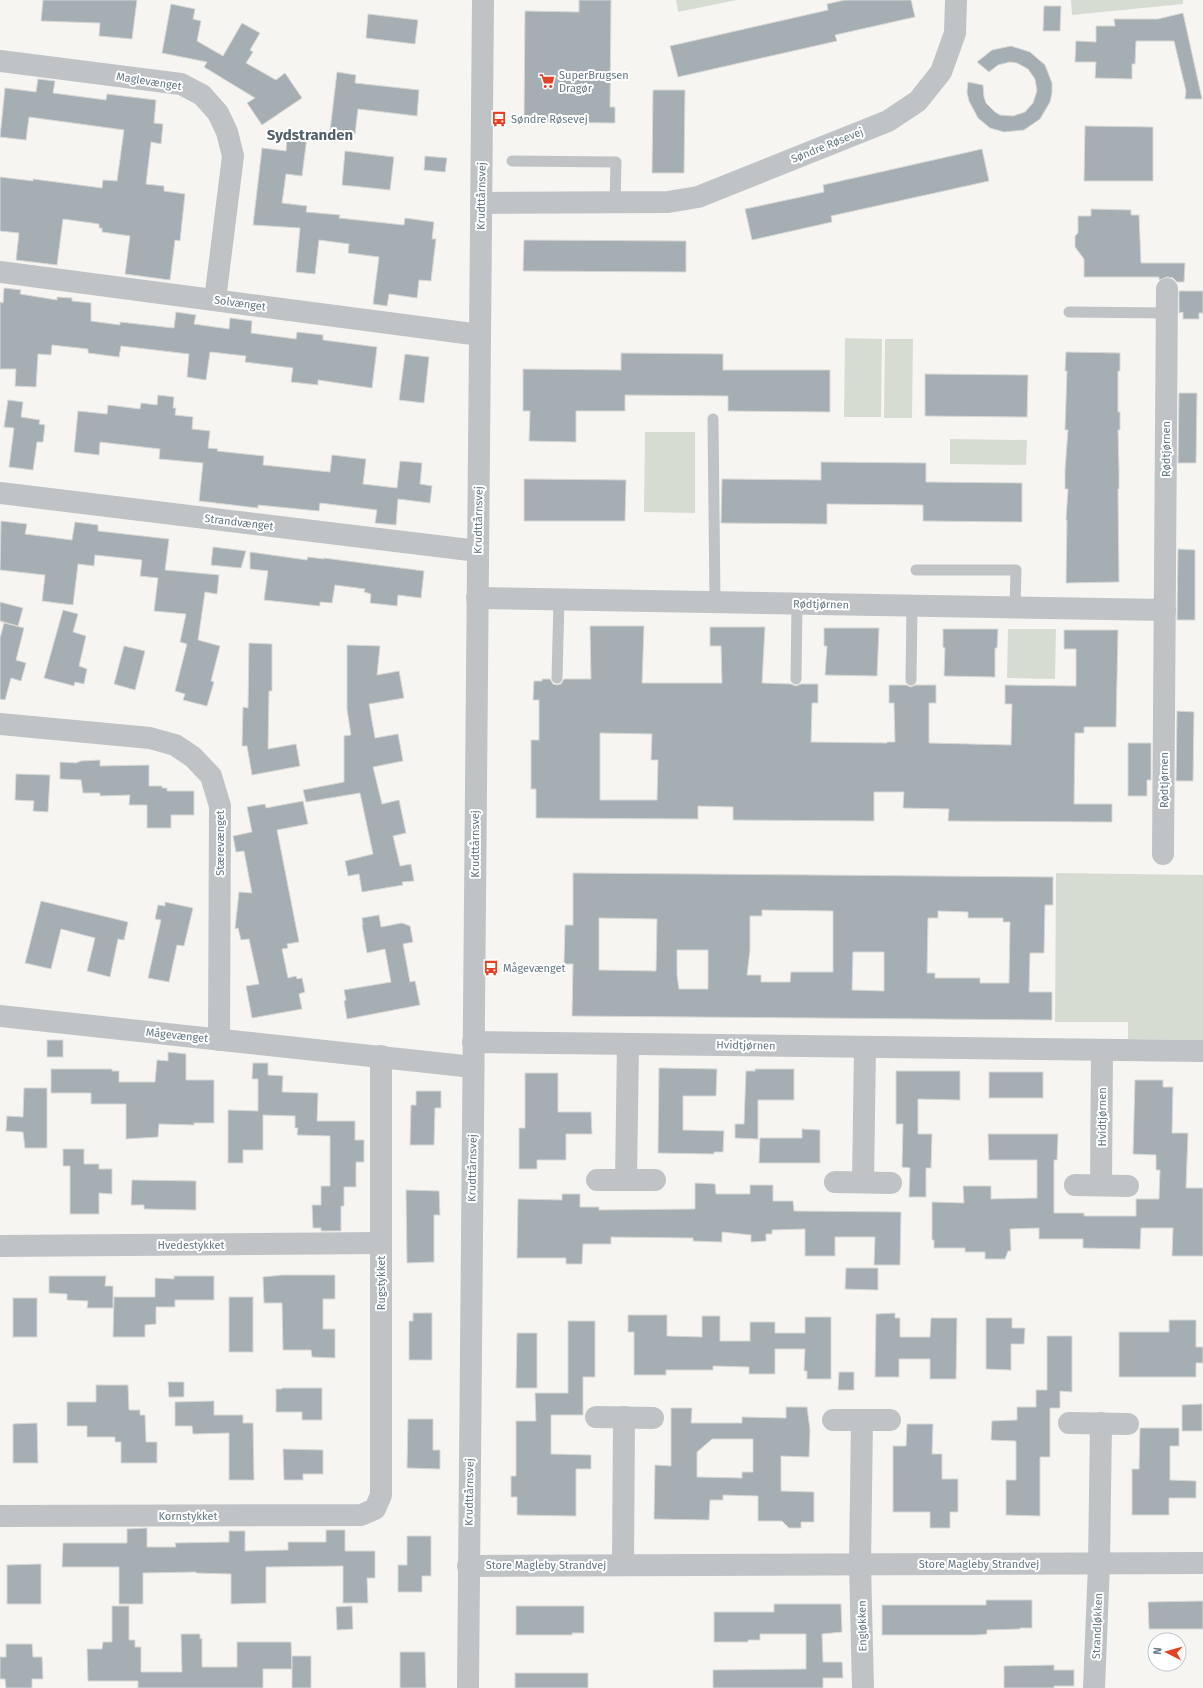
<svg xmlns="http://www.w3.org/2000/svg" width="1203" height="1688" viewBox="0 0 1203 1688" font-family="'Fira Sans',sans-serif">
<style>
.green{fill:#d7dcd3}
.building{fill:#a5afb3;stroke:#d7d7d5;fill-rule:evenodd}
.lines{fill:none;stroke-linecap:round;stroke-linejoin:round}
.service{stroke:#bfc3c6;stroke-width:11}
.minor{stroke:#bfc3c6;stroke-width:22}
.labels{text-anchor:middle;stroke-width:4;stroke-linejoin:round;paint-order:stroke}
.poi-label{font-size:11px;fill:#657883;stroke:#fff;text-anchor:start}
.street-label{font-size:11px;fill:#657883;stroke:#fff}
.district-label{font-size:15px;font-weight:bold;fill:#526068;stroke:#fff}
</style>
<rect width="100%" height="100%" fill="#f6f5f2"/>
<g class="green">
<polygon points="676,0 737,0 678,12"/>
<polygon points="1071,0 1183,0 1183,4 1072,15"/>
<polygon points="845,338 882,339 881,417 844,417"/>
<polygon points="885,339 913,339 912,418 884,418"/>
<polygon points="645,432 695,432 695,513 644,512"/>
<polygon points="950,439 1027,440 1026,465 950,464"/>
<polygon points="1008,629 1056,629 1055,679 1007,678"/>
<polygon points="1056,873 1203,875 1203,1040 1128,1039 1128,1022 1055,1022"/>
</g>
<g class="building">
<polygon points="43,0 137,0 132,39 99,36 100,23 41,21"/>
<polygon points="579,0 611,0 610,107 615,107 615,123 524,122 525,11 579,12"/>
<polygon points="845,0 911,0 915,17 835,35 837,41 678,77 670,46 828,10 827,4"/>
<polygon points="171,4 195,9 193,19 201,21 197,41 223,56 242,23 260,33 250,50 253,52 246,63 276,80 285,73 302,98 262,125 247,103 255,98 204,67 207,62 162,53"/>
<polygon points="1044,6 1061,6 1060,31 1043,31"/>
<polygon points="1183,13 1202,99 1185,99 1186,91 1174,41 1136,41 1135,64 1132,64 1132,79 1095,78 1096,62 1075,62 1076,41 1096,42 1096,26 1115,26 1114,19 1158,19"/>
<polygon points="368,14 418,20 415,44 366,38"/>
<polygon points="1011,46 1030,52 1045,65 1052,83 1052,93 1050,102 1040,119 1024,130 1004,132 990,128 978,118 969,101 967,92 968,82 983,85 984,97 986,103 995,112 1000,115 1013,116 1025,112 1033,103 1037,91 1035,79 1028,69 1017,63 1010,62 998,65 989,72 977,62 992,50"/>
<polygon points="337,72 356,75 355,83 419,90 417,116 358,109 355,134 330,131"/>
<polygon points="38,79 55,81 53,93 106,100 107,94 156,100 154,123 163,124 161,144 151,142 146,184 164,186 164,191 185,194 180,241 175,240 170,280 125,274 130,236 102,232 102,228 99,228 99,224 63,219 57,265 16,260 19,233 0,231 0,177 33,181 33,179 102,188 103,180 117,181 124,130 29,117 26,140 0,137 5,88 36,92"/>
<polygon points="653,90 685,90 684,173 652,173"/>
<polygon points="1085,126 1153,127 1153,181 1084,181"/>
<polygon points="307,137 302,176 286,174 282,203 307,206 306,212 340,215 339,218 404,225 405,218 434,222 432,239 436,239 431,281 419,280 417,298 389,294 387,306 373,304 379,257 348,253 349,244 319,240 315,274 296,272 300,228 253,225 262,148 286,151 287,138"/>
<polygon points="982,149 989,181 831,216 832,222 752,240 745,209 824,192 823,185"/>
<polygon points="345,151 394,157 390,190 342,185"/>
<polygon points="425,156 447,158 445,172 424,170"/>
<polygon points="1091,209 1131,210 1131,215 1139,215 1141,263 1185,263 1184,282 1177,282 1173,278 1167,277 1159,280 1159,277 1084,277 1084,259 1075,247 1075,236 1078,233 1078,216 1091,216"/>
<polygon points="524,240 686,241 686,272 523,271"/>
<polygon points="4,288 21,290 20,294 57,300 57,297 72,298 72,301 91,303 91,321 120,325 120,322 174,328 176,312 196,315 194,324 229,329 230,318 252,321 251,333 296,339 297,332 323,335 323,340 377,347 372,388 318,380 318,385 291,382 293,368 245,362 246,356 210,352 206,380 187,377 189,354 121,346 119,357 88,353 88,349 52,345 51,355 38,354 36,387 15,386 16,369 0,369 0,302 3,303"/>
<polygon points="1179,291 1203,291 1203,313 1199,313 1199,319 1183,319 1183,312 1179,313"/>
<polygon points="1066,352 1120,353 1120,371 1118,371 1118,412 1120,412 1120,430 1118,430 1119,471 1119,489 1118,489 1119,582 1066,583 1067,520 1066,520 1068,489 1065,489 1065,470 1068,430 1065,430 1067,371 1065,371"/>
<polygon points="621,353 723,354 723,370 830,370 830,412 728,411 728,396 625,395 625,411 576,411 576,442 529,441 530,411 523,411 523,369 621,370"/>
<polygon points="405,354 429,357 424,403 399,400"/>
<polygon points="925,374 1028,375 1027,417 925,416"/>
<polygon points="1179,393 1197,393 1196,463 1178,463"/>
<polygon points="158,395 174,397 173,408 176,408 175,415 193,417 192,429 210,431 208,448 218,449 217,451 264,456 263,465 330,472 332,455 366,459 363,484 397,488 400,461 422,463 420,484 432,486 430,503 398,499 396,525 375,523 377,510 320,503 319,511 258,505 258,508 199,501 203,463 159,459 160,449 100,442 99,455 74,452 78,411 107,414 108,405 140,409 141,403 157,405"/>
<polygon points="8,400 23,402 21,417 40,420 39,424 45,425 43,442 37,442 33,470 9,467 14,428 4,427"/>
<polygon points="821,462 926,463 926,482 1022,483 1022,522 923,521 923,505 827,504 827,524 721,523 722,479 821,480"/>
<polygon points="524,479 626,480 625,521 524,521"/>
<polygon points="1,521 27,524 25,534 72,540 75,522 98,525 98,531 169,539 165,570 219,575 217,594 205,592 198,640 220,646 211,681 214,682 207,706 183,700 185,694 175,691 187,644 180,642 186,614 154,611 158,578 140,576 142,560 95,555 94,566 78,564 73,605 42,601 45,575 0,570"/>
<polygon points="213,547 246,551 241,568 211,565"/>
<polygon points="1178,549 1195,550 1195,620 1177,620"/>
<polygon points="250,552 307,560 308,557 324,559 324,558 424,571 421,598 398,595 397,606 370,603 371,594 364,592 365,589 335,585 332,603 320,602 320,606 264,600 268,571 250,569"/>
<polygon points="0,602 23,608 18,626 0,621"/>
<polygon points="63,610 78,614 73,632 86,636 79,666 87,669 84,684 75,682 74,686 44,678"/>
<polygon points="4,623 24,628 16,660 26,663 21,681 11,678 5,700 0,699 0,638"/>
<path d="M 590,626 L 644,626 L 642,683 L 722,683 L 721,646 L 710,646 L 710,627 L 765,627 L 762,683 L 791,684 L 796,686 L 801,684 L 818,684 L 818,703 L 812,703 L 811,742 L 887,743 L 887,742 L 895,742 L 894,703 L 889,703 L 889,685 L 906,685 L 911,687 L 916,685 L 936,685 L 936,703 L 929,703 L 929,743 L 1011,745 L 1012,704 L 1005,704 L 1005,685 L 1076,686 L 1076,649 L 1064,649 L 1064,630 L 1118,630 L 1116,727 L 1084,727 L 1084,733 L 1075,733 L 1074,804 L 1112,804 L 1112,822 L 948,821 L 949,809 L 903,808 L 904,792 L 874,792 L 874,821 L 733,820 L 733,807 L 698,806 L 698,819 L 536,818 L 536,789 L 531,789 L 531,740 L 539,740 L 539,700 L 533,700 L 534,681 L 542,681 L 542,679 L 550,679 L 553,684 L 557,685 L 561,684 L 564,679 L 591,679 ZM 600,733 L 652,734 L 651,760 L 658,760 L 657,800 L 600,800 Z"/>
<polygon points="824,628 879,628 877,676 825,675 827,646 824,646"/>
<polygon points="943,629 998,629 997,648 995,648 995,677 944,676 945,648 943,647"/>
<polygon points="249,643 272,644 272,691 269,691 268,749 296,744 300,766 252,775 247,746 242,746 243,707 248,708"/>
<polygon points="347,645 380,646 377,675 399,671 404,698 369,704 375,738 398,734 403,761 373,767 382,804 399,800 406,833 393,836 400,866 411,864 414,881 402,882 403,885 362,892 359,874 348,876 345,861 373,854 360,793 306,802 303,790 344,782 344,736 351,735 347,709"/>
<polygon points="124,646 145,651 135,690 114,684"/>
<polygon points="1177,711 1194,712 1193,781 1176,781"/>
<polygon points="1128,743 1151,743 1151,780 1147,780 1147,796 1128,796"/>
<polygon points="100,760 100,766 149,765 149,786 162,786 162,788 167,788 167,791 194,791 194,815 171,815 171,828 147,828 147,805 129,805 130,795 100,796 100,793 83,793 81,780 60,779 60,762 76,763 81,761"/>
<polygon points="16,774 50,775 48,812 33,811 34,801 15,800"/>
<polygon points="303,801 308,824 277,830 299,942 287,944 288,948 282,949 288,978 296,976 297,979 302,978 305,992 299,994 302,1009 252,1018 246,986 259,984 249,939 241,940 238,928 235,929 239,892 252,893 244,851 236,852 233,836 252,832 247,807 265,804 266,808"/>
<path d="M 573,873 L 1053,877 L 1053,905 L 1045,905 L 1044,953 L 1030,953 L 1029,992 L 1052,992 L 1052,1020 L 572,1016 L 573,964 L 564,964 L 565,925 L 573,925 ZM 762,910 L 833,911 L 833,972 L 791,972 L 790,982 L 761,982 L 761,975 L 747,975 L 750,950 L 750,916 L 762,916 ZM 938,911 L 968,912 L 968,918 L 1003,918 L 1003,922 L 1010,922 L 1009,983 L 980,983 L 980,978 L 935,978 L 935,973 L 927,973 L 928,918 L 938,918 ZM 599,918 L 657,919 L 656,971 L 599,970 ZM 677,950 L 708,950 L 708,989 L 679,989 L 677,975 ZM 853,952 L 884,952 L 884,991 L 852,990 Z"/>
<polygon points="41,901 128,922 124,940 118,939 110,977 87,971 95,938 61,929 51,969 25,963"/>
<polygon points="165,902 193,908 184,946 177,945 169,982 148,978 161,920 155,919 158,905 165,906"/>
<polygon points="379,915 381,927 402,923 410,926 413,942 403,944 410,982 415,981 420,1005 347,1019 344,1001 346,1000 344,990 391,982 385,949 367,953 362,925 363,925 362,918"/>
<rect x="47" y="1040" width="16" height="17"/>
<polygon points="168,1052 186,1054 186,1080 214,1080 214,1123 194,1123 194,1125 159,1124 158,1137 126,1139 126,1104 91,1104 91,1093 51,1093 51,1069 112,1069 112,1071 119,1071 119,1082 155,1082 157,1060 168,1061"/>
<polygon points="253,1063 268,1063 268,1075 283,1076 282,1092 318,1093 317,1121 355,1121 355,1140 364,1140 364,1162 356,1162 356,1187 344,1187 344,1206 341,1206 341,1231 321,1231 321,1228 313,1228 312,1205 321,1205 321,1186 330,1186 330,1136 297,1135 298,1128 295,1128 295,1116 263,1115 263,1150 243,1150 243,1163 228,1163 228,1110 258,1111 258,1079 252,1079"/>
<polygon points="659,1068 717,1069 716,1096 683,1096 683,1130 724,1131 723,1152 714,1152 714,1154 658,1153"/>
<polygon points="755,1069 794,1069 794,1100 758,1100 758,1139 735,1138 735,1124 744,1124 746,1071 755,1071"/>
<polygon points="896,1071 960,1071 960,1100 918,1099 918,1134 932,1134 931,1168 926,1168 926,1197 909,1197 910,1168 902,1167 903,1124 896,1124"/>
<rect x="989" y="1072" width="54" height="26"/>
<polygon points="525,1073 558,1073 558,1112 591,1112 592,1134 566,1134 566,1160 537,1160 537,1169 519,1169 519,1128 525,1128"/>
<polygon points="1135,1080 1163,1080 1163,1087 1173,1087 1172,1133 1188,1133 1186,1188 1203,1188 1203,1256 1172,1256 1173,1228 1141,1228 1140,1249 1083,1248 1083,1239 1039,1239 1039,1228 1010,1229 1011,1251 1008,1251 1005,1259 985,1259 985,1252 965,1252 965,1248 934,1248 934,1240 932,1240 932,1202 964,1203 963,1186 991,1186 991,1199 1037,1198 1037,1160 989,1160 988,1134 1058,1134 1057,1160 1054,1160 1054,1213 1084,1213 1084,1216 1136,1216 1136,1199 1159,1199 1160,1170 1156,1170 1156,1155 1133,1154"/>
<polygon points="24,1088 47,1088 47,1148 25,1148 23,1132 6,1131 7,1116 23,1117"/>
<polygon points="416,1091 441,1091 441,1108 435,1108 434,1145 410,1145 411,1105 416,1105"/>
<polygon points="802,1129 820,1130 820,1163 759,1163 760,1138 802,1138"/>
<polygon points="63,1149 84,1149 84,1164 99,1164 99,1169 112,1169 112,1194 99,1193 99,1214 70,1214 70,1166 63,1166"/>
<polygon points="132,1180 196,1181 196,1210 144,1209 144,1205 131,1205"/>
<polygon points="695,1183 715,1184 716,1194 750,1194 750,1185 773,1185 773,1201 793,1201 794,1211 901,1212 900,1265 874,1265 875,1237 835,1237 835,1256 805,1256 805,1229 772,1230 772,1234 766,1234 766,1241 751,1242 751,1235 722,1232 722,1242 693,1241 693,1238 611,1237 611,1244 583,1244 582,1264 566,1264 566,1258 517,1258 518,1199 562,1200 562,1194 580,1194 580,1207 599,1207 599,1210 695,1209"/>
<polygon points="406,1190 439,1191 440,1215 434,1215 434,1262 407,1263"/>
<polygon points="846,1268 878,1268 878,1290 845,1289"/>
<polygon points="282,1275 335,1275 335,1299 323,1299 323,1329 335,1329 335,1358 312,1357 311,1350 283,1350 282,1303 264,1303 263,1277"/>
<polygon points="49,1276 106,1276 105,1286 113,1286 113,1308 87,1308 88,1301 67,1300 67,1294 49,1293"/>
<polygon points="174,1276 214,1276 214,1300 175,1300 175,1307 156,1307 156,1324 145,1325 145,1337 113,1337 114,1297 155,1297 155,1278 174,1279"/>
<rect x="229" y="1297" width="24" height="55"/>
<rect x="13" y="1298" width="24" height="39"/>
<polygon points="413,1313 432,1313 432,1360 409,1360 409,1321 413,1321"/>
<polygon points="895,1313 895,1318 900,1318 900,1337 930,1337 931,1318 957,1318 956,1379 930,1379 930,1359 899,1359 899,1377 875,1377 876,1314"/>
<polygon points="628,1315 667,1315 667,1336 702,1337 702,1316 720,1316 720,1341 750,1341 750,1322 775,1322 775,1333 805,1333 805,1317 831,1317 831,1379 807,1379 807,1371 804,1371 805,1349 775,1349 775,1374 749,1374 749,1367 713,1366 713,1370 666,1370 666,1375 634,1375 634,1332 628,1332"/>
<polygon points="986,1318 1012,1318 1012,1328 1025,1328 1024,1344 1011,1344 1011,1370 986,1369"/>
<polygon points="1169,1320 1196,1320 1196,1347 1203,1347 1203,1363 1196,1363 1196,1377 1119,1377 1119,1332 1169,1332"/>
<polygon points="568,1321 595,1321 595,1377 583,1377 583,1415 551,1415 551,1454 591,1455 591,1469 576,1469 576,1516 517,1515 517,1497 511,1497 511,1476 516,1476 516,1421 536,1421 535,1393 568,1393"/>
<polygon points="517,1333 537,1333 537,1388 516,1388"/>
<polygon points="1047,1336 1072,1336 1072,1392 1060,1391 1060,1408 1050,1408 1050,1457 1040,1457 1040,1516 1006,1515 1006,1480 1016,1480 1016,1441 991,1440 992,1421 1017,1420 1017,1407 1036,1407 1036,1390 1047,1390"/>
<polygon points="839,1372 854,1372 854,1390 838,1390"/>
<polygon points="168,1382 184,1382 184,1397 169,1397"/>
<polygon points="96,1385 128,1385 129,1410 140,1410 140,1415 145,1415 146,1442 157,1442 157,1463 121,1463 121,1442 115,1442 115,1437 87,1437 87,1426 67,1426 67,1402 96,1402"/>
<polygon points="282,1388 322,1388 322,1420 302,1420 302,1412 276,1412 276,1389 282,1389"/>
<polygon points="214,1401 214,1415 243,1415 243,1423 253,1423 254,1480 229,1480 229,1433 193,1434 192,1426 175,1426 175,1402"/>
<polygon points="1202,1404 1202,1431 1182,1431 1182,1405"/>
<path d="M 786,1407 L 807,1407 L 810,1430 L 809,1457 L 781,1456 L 781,1491 L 814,1492 L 814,1522 L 801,1522 L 801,1528 L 789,1528 L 782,1521 L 758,1521 L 758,1496 L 723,1495 L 723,1500 L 710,1500 L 709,1520 L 654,1519 L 655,1465 L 671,1466 L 671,1408 L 692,1408 L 691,1423 L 742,1423 L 742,1417 L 786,1418 ZM 712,1439 L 753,1439 L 753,1472 L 742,1472 L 742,1478 L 697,1477 L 697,1452 Z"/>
<polygon points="408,1419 433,1419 433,1450 440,1450 440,1469 407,1468"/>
<polygon points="37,1423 38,1463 13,1463 13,1424"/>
<polygon points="907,1424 933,1424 932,1454 942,1454 942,1479 958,1479 958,1512 950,1512 950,1528 930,1528 930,1512 893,1512 893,1446 906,1446"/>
<polygon points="1140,1428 1179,1428 1179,1446 1170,1446 1170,1480 1196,1481 1196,1498 1169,1498 1169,1515 1132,1515 1132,1469 1139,1469"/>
<polygon points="283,1449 323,1450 323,1474 303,1474 303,1480 284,1480"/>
<polygon points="147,1528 147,1547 176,1547 175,1543 229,1542 229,1531 245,1531 245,1551 288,1550 288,1542 326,1542 326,1530 345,1530 345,1551 375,1551 375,1578 367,1578 368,1603 343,1603 343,1566 266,1567 266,1603 231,1604 231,1574 196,1573 196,1572 143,1573 143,1604 119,1604 119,1567 62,1567 63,1543 127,1543 127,1529"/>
<polygon points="407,1536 431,1536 431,1576 422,1576 422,1592 398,1592 398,1565 407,1565"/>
<polygon points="41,1564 41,1604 7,1604 7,1565"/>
<polygon points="986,1600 1032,1600 1032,1628 1020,1628 1020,1629 987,1630 987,1634 976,1635 882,1635 882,1605 986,1605"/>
<polygon points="1203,1601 1203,1629 1149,1629 1148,1602"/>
<polygon points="774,1604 841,1604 842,1632 822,1634 823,1662 842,1662 843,1678 823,1678 823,1688 713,1688 713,1670 806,1669 806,1634 760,1634 760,1640 748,1640 748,1642 714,1642 714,1612 774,1612"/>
<polygon points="112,1606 129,1606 129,1640 135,1640 135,1647 141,1647 141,1672 182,1672 181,1634 200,1634 200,1639 202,1638 202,1667 237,1667 237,1642 291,1642 292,1669 263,1669 263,1688 138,1688 138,1681 88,1681 87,1649 102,1649 103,1642 112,1642"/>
<polygon points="352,1606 353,1629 337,1630 336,1607"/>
<polygon points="516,1606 584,1606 584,1633 572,1633 572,1635 516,1635"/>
<polygon points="6,1644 32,1644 33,1657 42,1657 43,1679 32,1679 32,1688 6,1688 5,1679 0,1679 0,1657 6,1657"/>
<polygon points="400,1652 425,1652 426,1688 400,1688"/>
<rect x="292" y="1656" width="19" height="32"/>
<polygon points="1054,1665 1054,1670 1074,1670 1074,1686 1054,1686 1054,1688 1004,1688 1004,1666"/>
<rect x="515" y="1673" width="73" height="15"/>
</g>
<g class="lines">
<g class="service">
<polyline points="512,161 616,162 615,203"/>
<polyline points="1069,312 1167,313"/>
<polyline points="713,419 715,602"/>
<polyline points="916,570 1016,570 1015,607"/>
<polyline points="557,678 559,600"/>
<polyline points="796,679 797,604"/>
<polyline points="911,680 912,606"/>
</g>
<g class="minor">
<polyline points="0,61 181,84 202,95 218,113 227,132 233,156 215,300"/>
<polyline points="481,203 668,202 698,197 888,121 918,101 941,72 945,61 955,33 956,0"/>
<polyline points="0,272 480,335"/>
<polyline points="0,493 478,551"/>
<polyline points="477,598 1165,610"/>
<polyline points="0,724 150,738 175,745 193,757 211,776 220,806 219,1040"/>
<polyline points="1163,854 1167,289"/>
<polyline points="0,1016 473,1067"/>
<polyline points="473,1042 1203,1051"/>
<polyline points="597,1180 655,1180"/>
<polyline points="626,1180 628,1044"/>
<polyline points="835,1182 891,1183"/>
<polyline points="863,1182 865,1047"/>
<polyline points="1075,1185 1128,1186"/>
<polyline points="1101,1185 1102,1050"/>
<polyline points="0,1246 381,1243"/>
<polyline points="596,1417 653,1418"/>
<polyline points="833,1420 890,1420"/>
<polyline points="862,1420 860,1564 863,1688"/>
<polyline points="1069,1423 1128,1424"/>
<polyline points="0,1516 361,1515 375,1509 381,1495 381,1056"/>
<polyline points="623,1565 624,1417"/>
<polyline points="468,1566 1203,1563"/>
<polyline points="468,1688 483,0"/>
<polyline points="1094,1688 1099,1564 1101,1423"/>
</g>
</g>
<defs>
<symbol id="supermarket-bare" viewBox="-9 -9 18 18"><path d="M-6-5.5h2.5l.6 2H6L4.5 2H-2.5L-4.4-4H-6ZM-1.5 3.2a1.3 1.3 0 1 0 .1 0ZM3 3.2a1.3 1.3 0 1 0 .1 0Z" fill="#e24326" stroke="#fff" stroke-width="2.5" paint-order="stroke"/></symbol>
<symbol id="bus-bare" viewBox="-9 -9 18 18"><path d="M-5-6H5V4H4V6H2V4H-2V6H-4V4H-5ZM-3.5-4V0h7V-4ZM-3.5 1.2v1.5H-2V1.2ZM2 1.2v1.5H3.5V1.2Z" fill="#e24326" stroke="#fff" stroke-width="2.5" paint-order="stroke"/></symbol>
</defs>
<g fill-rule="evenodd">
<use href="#supermarket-bare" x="536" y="70" width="22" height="22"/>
<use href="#bus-bare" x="488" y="108" width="22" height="22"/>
<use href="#bus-bare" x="480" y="957" width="22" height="22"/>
</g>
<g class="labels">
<g class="poi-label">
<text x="559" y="79">SuperBrugsen<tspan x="559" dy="13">Dragør</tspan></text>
<text x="511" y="123">Søndre Røsevej</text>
<text x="503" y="972">Mågevænget</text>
</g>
<g class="street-label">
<text transform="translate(149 81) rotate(9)" y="4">Maglevænget</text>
<text transform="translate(827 145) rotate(-22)" y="4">Søndre Røsevej</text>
<text transform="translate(481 196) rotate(-89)" y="4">Krudttårnsvej</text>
<text transform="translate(240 303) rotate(8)" y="4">Solvænget</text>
<text transform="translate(1166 449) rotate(-90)" y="4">Rødtjørnen</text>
<text transform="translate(478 520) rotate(-89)" y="4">Krudttårnsvej</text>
<text transform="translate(239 522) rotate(7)" y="4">Strandvænget</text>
<text transform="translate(821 604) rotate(1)" y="4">Rødtjørnen</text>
<text transform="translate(1164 780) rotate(-90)" y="4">Rødtjørnen</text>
<text transform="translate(220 843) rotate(-90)" y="4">Stærevænget</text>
<text transform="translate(475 844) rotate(-90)" y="4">Krudttårnsvej</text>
<text transform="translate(177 1035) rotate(6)" y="4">Mågevænget</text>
<text transform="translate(746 1045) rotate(1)" y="4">Hvidtjørnen</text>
<text transform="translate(1102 1117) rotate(-90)" y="4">Hvidtjørnen</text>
<text transform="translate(472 1168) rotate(-89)" y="4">Krudttårnsvej</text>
<text x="191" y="1249">Hvedestykket</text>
<text transform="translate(381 1283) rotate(-90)" y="4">Rugstykket</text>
<text transform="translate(469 1492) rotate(-89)" y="4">Krudttårnsvej</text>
<text x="188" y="1520">Kornstykket</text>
<text x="979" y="1568">Store Magleby Strandvej</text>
<text x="546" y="1569">Store Magleby Strandvej</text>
<text transform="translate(862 1626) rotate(-91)" y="4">Engløkken</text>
<text transform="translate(1097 1626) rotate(-88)" y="4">Strandløkken</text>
</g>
<g class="district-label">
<text x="310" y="140">Sydstranden</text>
</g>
</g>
<g transform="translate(1167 1652) rotate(276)"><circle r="19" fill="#ffffff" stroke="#c1c9cd"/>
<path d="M0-3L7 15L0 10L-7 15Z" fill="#e24326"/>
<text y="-6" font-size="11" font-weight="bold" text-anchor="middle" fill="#657883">N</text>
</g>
</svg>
